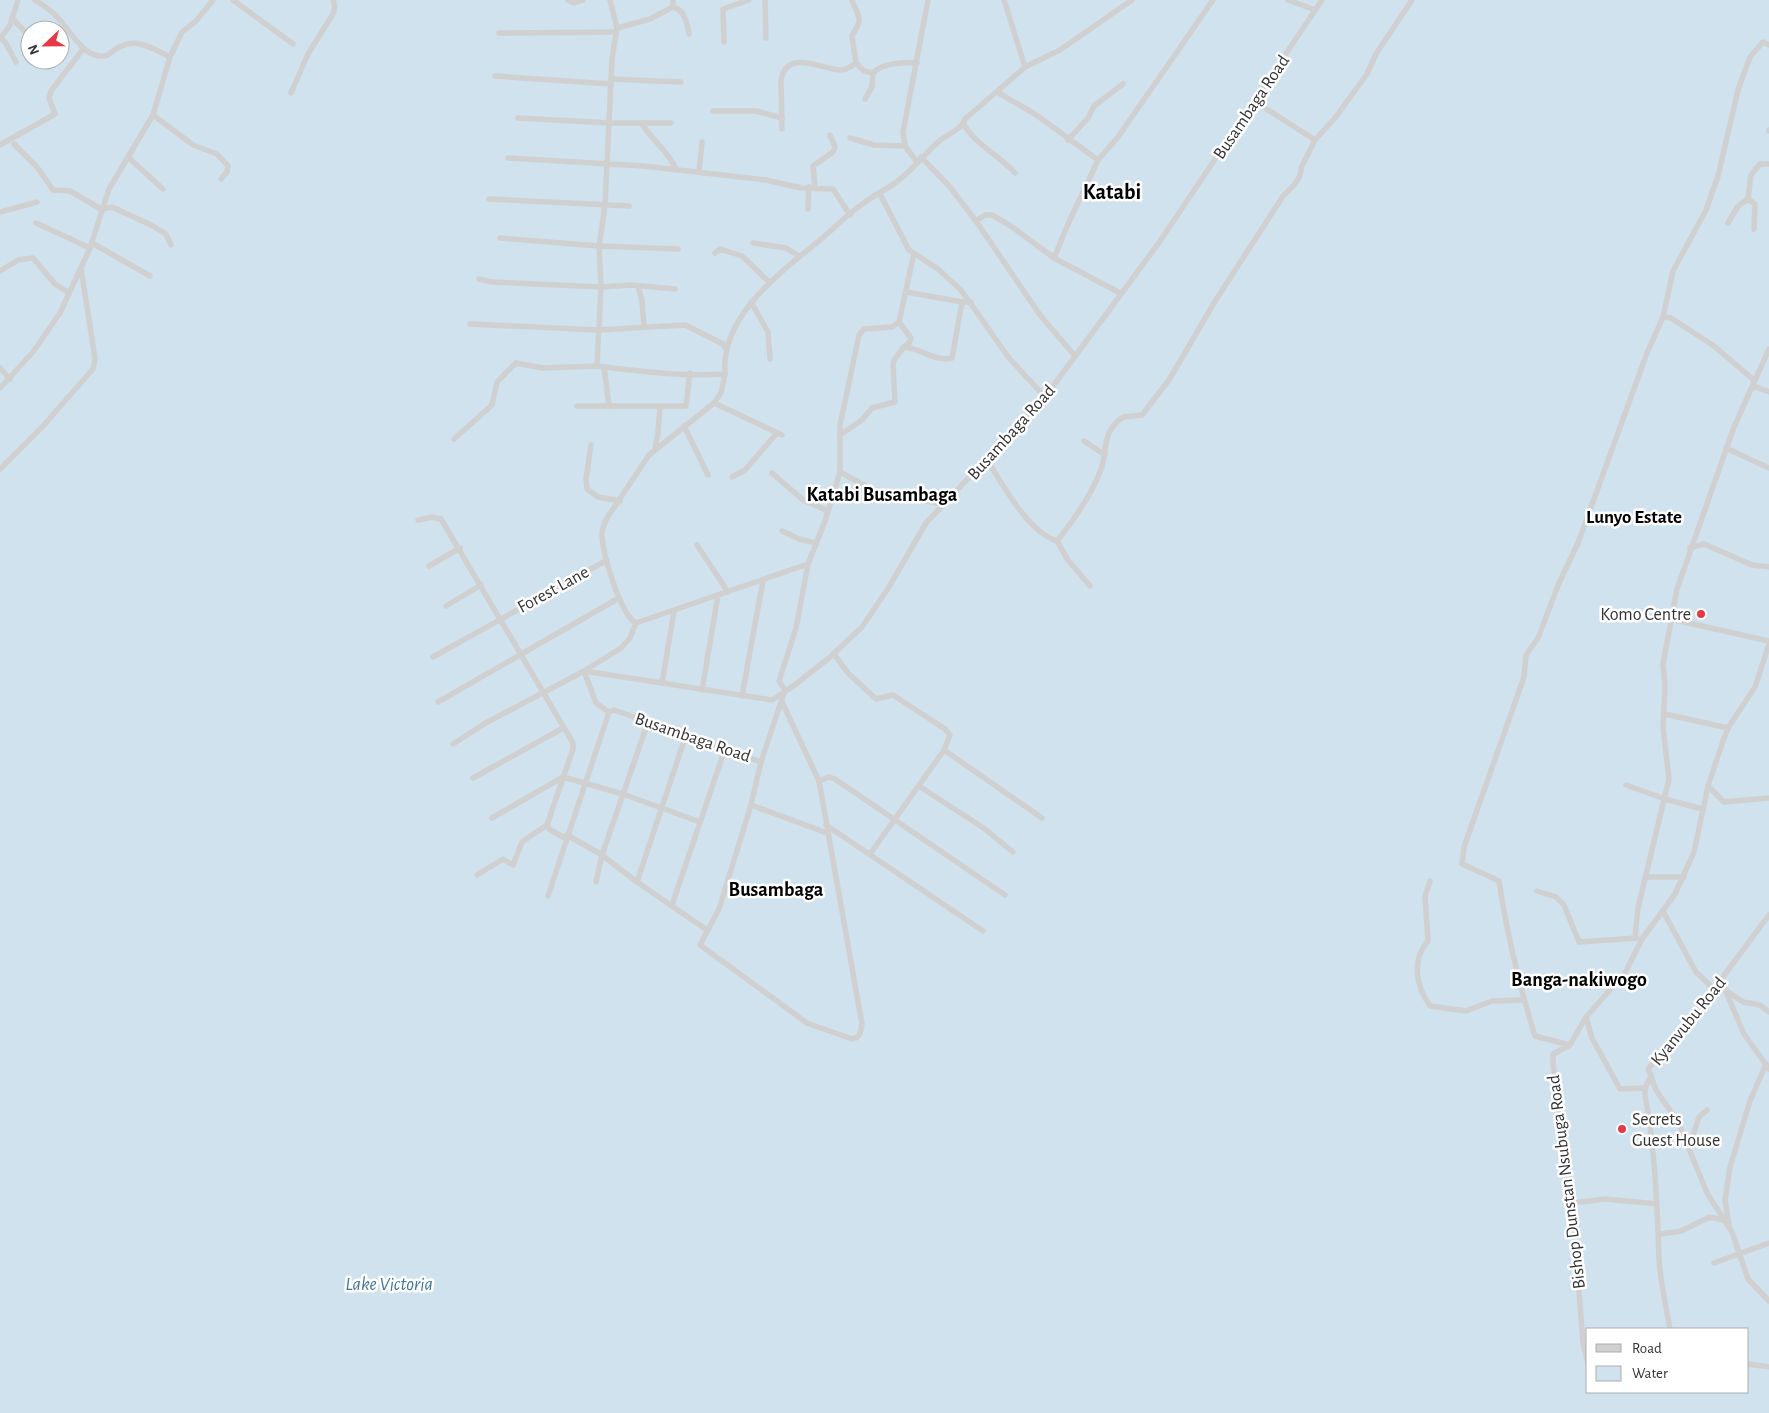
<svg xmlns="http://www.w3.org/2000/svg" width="1769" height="1413" viewBox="0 0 1769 1413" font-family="'Alegreya Sans',sans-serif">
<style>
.water{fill:#cfe2ee;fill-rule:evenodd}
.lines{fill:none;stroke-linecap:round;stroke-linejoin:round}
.minor{stroke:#d0d0d0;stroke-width:5.5}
.poi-dot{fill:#e63946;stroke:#fff;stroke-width:2}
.labels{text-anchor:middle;stroke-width:5;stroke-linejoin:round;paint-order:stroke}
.street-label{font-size:18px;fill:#333;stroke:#fff}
.poi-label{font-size:18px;fill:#333;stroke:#fff;text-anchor:end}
.neighbourhood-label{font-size:19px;font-weight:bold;fill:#000;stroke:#fff}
.water-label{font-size:19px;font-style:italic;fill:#3f7597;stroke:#fff}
.quarter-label{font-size:20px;font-weight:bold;fill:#000;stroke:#fff}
.district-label{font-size:22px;font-weight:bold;fill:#000;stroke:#fff}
</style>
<rect width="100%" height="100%" fill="#fff"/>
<path class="water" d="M 0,0 L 1769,0 L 1769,1413 L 0,1413 ZM 30,30 L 60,30 L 60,60 L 30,60 ZM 1588,1329 L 1748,1329 L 1748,1392 L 1588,1392 Z"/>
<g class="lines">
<g class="minor">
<path d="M 35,0 C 43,5 51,10 57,17 C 70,30 86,63 108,55 C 131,34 146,45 170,57"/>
<polyline points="233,0 293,44"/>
<polyline points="568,0 574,3 583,0"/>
<path d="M 610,0 L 617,28 L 612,59 L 605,205 L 599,246 L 601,287 L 597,366 C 639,371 683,377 725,374 C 720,316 781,272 820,240 C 835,228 848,213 864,203 C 875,194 888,189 899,180 C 913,169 924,155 937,143 C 945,135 962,130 965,119 L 1025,67 L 1060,50 L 1132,0"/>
<path d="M 673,0 L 673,7 C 685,10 687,23 689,34"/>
<polyline points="765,0 766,38"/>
<path d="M 852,0 C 860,21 863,17 852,36 L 856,63 L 864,71 L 873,73 C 882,63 904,62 917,63"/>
<polyline points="1004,0 1025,67"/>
<polyline points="1288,0 1315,10"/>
<polyline points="12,18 29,36"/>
<polyline points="617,28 650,19 673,7"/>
<polyline points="499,33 615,32"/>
<polyline points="0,38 5,42 16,62"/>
<polyline points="0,39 10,25 18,0"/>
<polyline points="724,42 723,9 749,0"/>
<polyline points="495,76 611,84"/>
<polyline points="611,79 681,82"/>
<polyline points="997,92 1035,114 1098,160"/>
<polyline points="291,93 308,54 333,14 335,7 333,0"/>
<polyline points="865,99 872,87 873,73"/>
<polyline points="713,111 756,111 782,118"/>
<polyline points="153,115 193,145 217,154 228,166 227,172 221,179"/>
<polyline points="518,118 610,123 671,123"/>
<path d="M 642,124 C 652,140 669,152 676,169"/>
<path d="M 964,125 C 977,146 998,154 1015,173"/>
<path d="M 782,129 L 781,81 C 786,47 823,70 841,70 C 846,70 852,66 856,63"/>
<polyline points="1769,131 1769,130"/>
<polyline points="850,138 874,145 905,146"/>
<polyline points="1068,140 1088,118 1094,106 1123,84"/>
<polyline points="1315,140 1335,118 1367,74 1376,54 1412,0"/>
<polyline points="14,144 37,167 53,190 70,191 101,209 112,207 151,225 166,234 171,245"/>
<polyline points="0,145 55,114 49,98 51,91 83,49"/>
<polyline points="921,157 950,187 976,221 985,215 992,215 1011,226 1054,258 1120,293"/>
<polyline points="129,158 163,189"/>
<polyline points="508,158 643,166 766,180 801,188 833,189 850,215"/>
<polyline points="917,162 905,146 903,132 928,0"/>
<polyline points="699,172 702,142"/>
<polyline points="815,187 813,166 833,152 835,147 830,135"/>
<polyline points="880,194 909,250 938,269 961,290 1009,358 1045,397"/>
<polyline points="489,199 629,206"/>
<polyline points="1748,199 1755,204 1754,229"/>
<polyline points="808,209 809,187"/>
<polyline points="0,212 37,202"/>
<polyline points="976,221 1040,315 1075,356"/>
<polyline points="36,223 90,248"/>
<polyline points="1728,223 1738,206 1748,199 1751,175 1760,164 1769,164"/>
<polyline points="500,238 599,246 678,249"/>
<polyline points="92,243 150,276"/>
<polyline points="753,243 786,248 799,256"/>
<polyline points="715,253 720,249 742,256 769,282"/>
<polyline points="1054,258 1068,224 1098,160 1118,137 1213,0"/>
<polyline points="0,271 18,260 33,258 55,284 69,293"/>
<polyline points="479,279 492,282 601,287 631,285 675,289"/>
<polyline points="638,286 642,301 644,326"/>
<polyline points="906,292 962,302 971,302"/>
<polyline points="751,302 768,332 770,359"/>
<polyline points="1663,317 1671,318 1714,346 1755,381"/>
<polyline points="899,322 911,338 909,343 904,347"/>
<polyline points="470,324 598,330 685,325 723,344 727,351"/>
<polyline points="604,367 609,406 686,406 690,373"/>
<polyline points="0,368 10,379"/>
<path d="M 725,374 L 721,393 L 714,403 L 649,455 L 607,518 C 605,523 602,528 602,533 C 602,552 620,614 636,623 L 808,564 L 796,628 L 779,681 L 785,690"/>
<polyline points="0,388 33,352 60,313 90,248 109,189 153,115 170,57 182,32 196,21 213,0"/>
<polyline points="1752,388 1756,387 1769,392"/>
<polyline points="714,403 782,435"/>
<polyline points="577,406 609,406"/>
<polyline points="684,426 708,475"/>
<path d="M 840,435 L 862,420 L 872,408 L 895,402 L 893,365 L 894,360 L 904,347 C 921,348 934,362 952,358 L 962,302"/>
<polyline points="454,439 492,405 497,382 516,363 543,368 597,366"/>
<polyline points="1084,441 1105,455"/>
<polyline points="591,445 586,479 587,489 598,497 620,501"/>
<polyline points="1726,448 1769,468"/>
<polyline points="655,449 658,433 660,407"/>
<path d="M 987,460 C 1004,486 1027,531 1057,541 C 1073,521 1090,497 1100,472 C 1109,450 1100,433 1123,417 L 1142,415 L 1169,380 L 1214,303 L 1283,196 C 1290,189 1302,179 1301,168 L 1315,140 L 1254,101"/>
<polyline points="0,469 43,426 93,369 95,359 81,268"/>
<polyline points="840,472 871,489 944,505"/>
<polyline points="772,473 803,500 828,511"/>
<polyline points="732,477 745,470 777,433"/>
<polyline points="418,520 432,517 441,519 573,743 573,749 547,825 549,829 563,837 567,835 602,855 596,882"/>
<polyline points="782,531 799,539 816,543"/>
<polyline points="1057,541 1068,560 1090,586"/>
<polyline points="697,545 728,592"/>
<polyline points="1690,548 1704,544 1752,565 1769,567"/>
<polyline points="808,564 825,521 840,472 840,425 859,335 864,329 892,327 899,322 914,253"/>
<polyline points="429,566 460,548"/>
<polyline points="446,606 481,585"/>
<polyline points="1671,619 1769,641"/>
<polyline points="834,654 848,673 876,699 893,695 945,729 950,735 944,750 870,854"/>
<polyline points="433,657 607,560"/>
<polyline points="662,683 674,611"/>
<polyline points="702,690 718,595"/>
<polyline points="742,696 763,580"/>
<polyline points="438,702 619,598"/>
<polyline points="609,712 596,703 584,671 772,700 792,687 829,658 862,627 889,587 926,523 1045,397 1158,244 1322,0"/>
<polyline points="1665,714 1728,728"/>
<polyline points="648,722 602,855 637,882 707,930"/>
<polyline points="453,744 484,724 584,671 621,648 630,638 636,623"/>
<polyline points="944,750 1042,818"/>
<path d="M 761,762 L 751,805 L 719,909 L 700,945 L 807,1023 L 852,1039 C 861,1038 860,1032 862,1024 L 819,781 L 782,702"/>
<polyline points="473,778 563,728"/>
<polyline points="819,781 829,777 835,779 1005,895"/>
<polyline points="1626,785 1665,799 1702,809"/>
<polyline points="919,786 985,829 1013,852"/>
<polyline points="1708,786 1724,802 1769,798"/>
<polyline points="751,805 827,833"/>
<polyline points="492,818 563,777 623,794 700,822"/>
<polyline points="826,825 983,931"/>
<polyline points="477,875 503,859 513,865 522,842 547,825"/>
<polyline points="1647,877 1684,877"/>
<path d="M 1430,881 L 1425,896 L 1428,941 C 1411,960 1416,986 1430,1006 L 1466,1011 L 1492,1001 L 1524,1000"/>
<polyline points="637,882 686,735"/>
<polyline points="1537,891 1556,897 1564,905 1579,942 1637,938"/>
<polyline points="548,896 609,712 614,710 761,762 785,690"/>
<polyline points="672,905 725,749"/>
<polyline points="1664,913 1696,972 1714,989"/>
<polyline points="1635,938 1638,908 1669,779 1663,727 1665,686 1663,664 1677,589 1734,427 1769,349"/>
<polyline points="1721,980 1744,1034 1769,1069"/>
<polyline points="1724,989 1743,1002 1760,1005 1769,1012"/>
<polyline points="1586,1017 1592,1038 1620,1089 1645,1088"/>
<path d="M 1570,1045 L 1535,1036 C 1519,985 1507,934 1499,881 L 1462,864 L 1464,847 L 1524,677 L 1526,655 L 1538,638 L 1559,583 L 1578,543 L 1647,353 L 1663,317 L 1673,271 L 1706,210 L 1718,176 L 1738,90 L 1750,57 L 1763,42 L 1769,45"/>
<polyline points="1651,1076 1656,1090 1678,1122 1707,1193 1732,1232 1748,1279 1769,1301"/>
<polyline points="1689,1147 1699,1117 1707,1110"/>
<polyline points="1572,1203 1605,1199 1657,1204"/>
<polyline points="1729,1226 1725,1200 1730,1167 1750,1101 1766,1064"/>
<polyline points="1660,1234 1681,1231 1710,1217 1722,1220"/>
<polyline points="1714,1263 1769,1243"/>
<path d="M 1670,1329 C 1666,1306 1660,1281 1659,1258 C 1657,1203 1655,1149 1645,1095 L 1645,1088 L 1651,1076 L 1648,1069 L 1714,989 L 1769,915"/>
<polyline points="1588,1363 1583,1343 1572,1203 1553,1064 1553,1054 1570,1045 1586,1017 1625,973 1642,939 1675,894 1694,852 1708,786 1723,741 1728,728 1755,687 1769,644"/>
<polyline points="1748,1364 1769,1367"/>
</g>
</g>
<g class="poi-dot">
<circle cx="1701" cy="614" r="5"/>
<circle cx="1622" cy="1129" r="5"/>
</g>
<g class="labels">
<g class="street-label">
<text transform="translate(1251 107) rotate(-56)" y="6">Busambaga Road</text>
<text transform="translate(1011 432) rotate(-48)" y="6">Busambaga Road</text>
<text transform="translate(553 589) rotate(-29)" y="6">Forest Lane</text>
<text transform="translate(693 737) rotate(19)" y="6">Busambaga Road</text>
<text transform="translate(1688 1021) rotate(-51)" y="6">Kyanvubu Road</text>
<text transform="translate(1566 1182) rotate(-97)" y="6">Bishop Dunstan Nsubuga Road</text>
</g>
<g class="poi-label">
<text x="1691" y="620">Komo Centre</text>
<text x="1632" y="1125" text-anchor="start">Secrets<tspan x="1632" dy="21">Guest House</tspan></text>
</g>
<g class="neighbourhood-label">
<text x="1634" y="523">Lunyo Estate</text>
</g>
<g class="water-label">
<text x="389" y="1290">Lake Victoria</text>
</g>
<g class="quarter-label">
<text x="882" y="501">Katabi Busambaga</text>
<text x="776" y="896">Busambaga</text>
<text x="1579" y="986">Banga-nakiwogo</text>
</g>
<g class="district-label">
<text x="1112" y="199">Katabi</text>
</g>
</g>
<rect x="1586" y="1328" width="162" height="65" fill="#ffffff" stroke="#adadad"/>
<rect x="1596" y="1344" width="25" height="8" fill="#d0d0d0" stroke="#adadad"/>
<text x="1632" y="1353" font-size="15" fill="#333333">Road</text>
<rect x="1596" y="1366" width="25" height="15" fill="#cfe2ee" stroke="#adadad"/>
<text x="1632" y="1378" font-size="15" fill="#333333">Water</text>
<g transform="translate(45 45) rotate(248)"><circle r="24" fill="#ffffff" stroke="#adadad"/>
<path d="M0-4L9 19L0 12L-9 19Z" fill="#e63946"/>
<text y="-8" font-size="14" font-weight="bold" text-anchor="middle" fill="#333333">N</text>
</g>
</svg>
